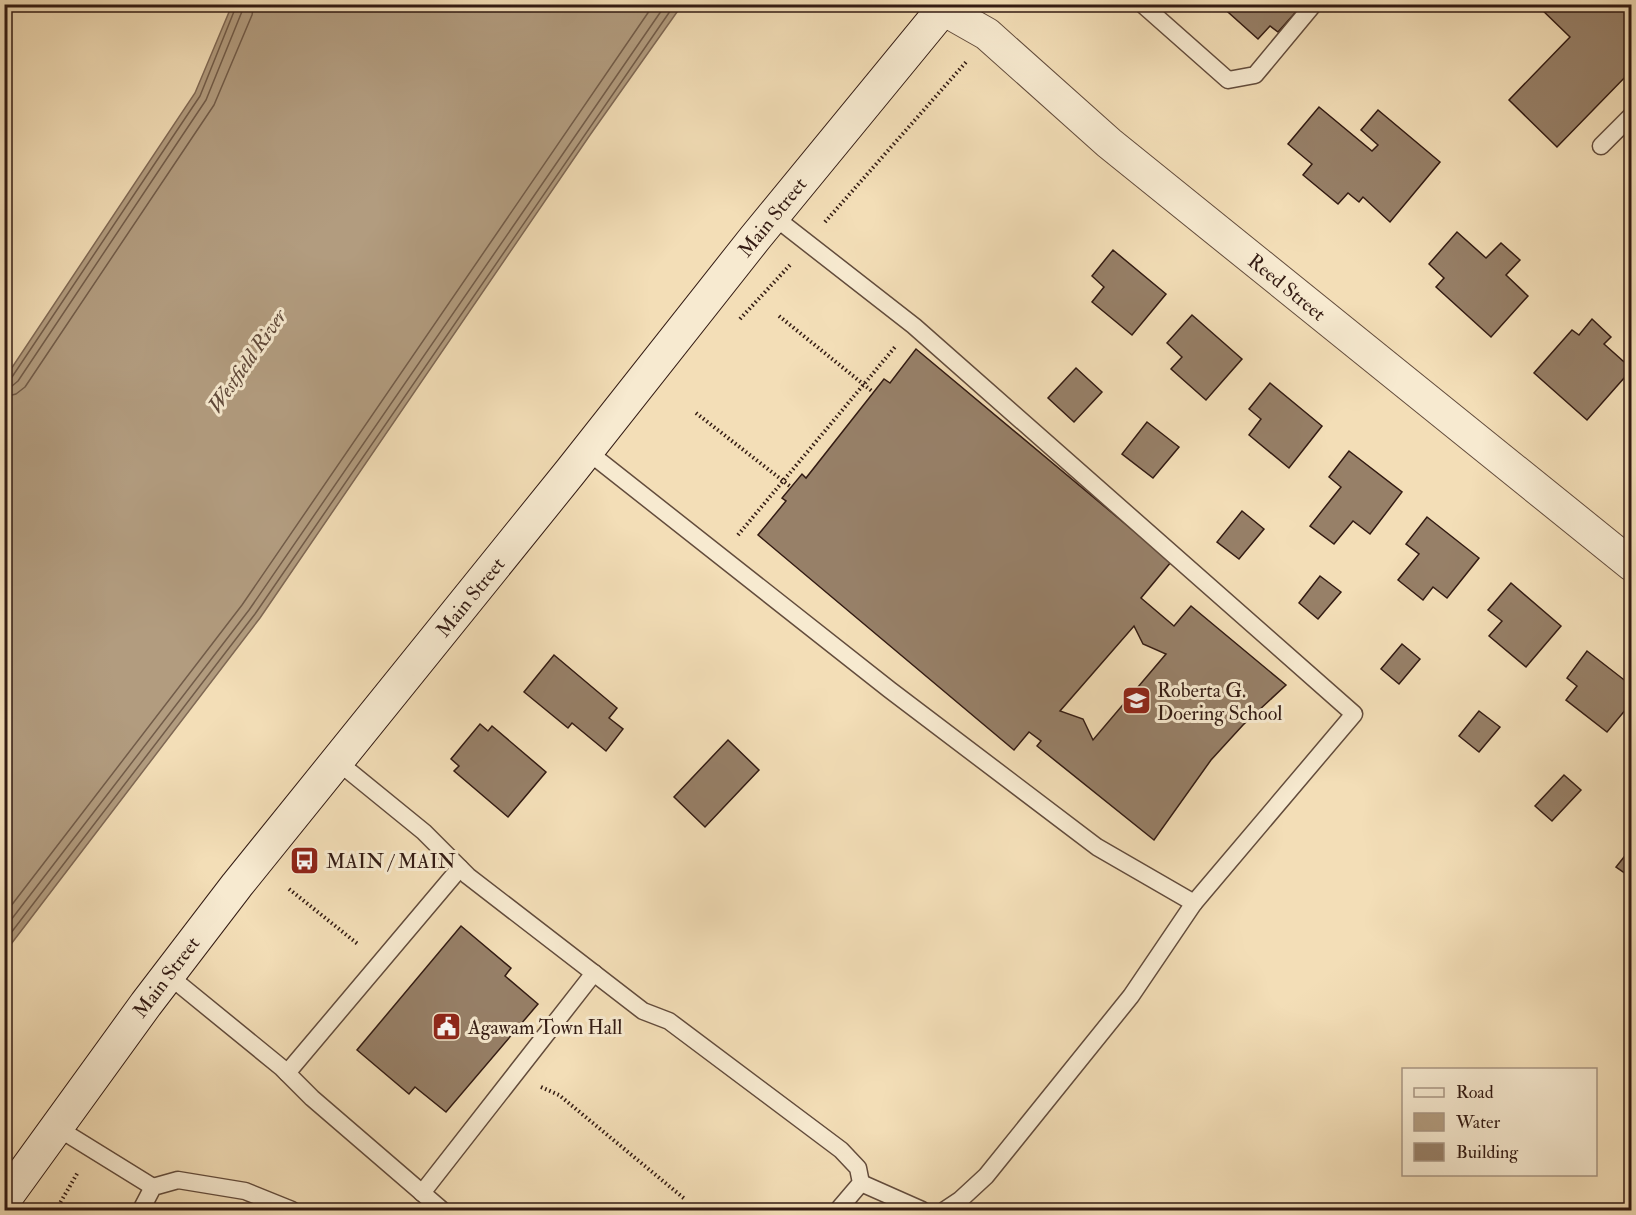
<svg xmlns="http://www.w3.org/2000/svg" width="1636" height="1215" viewBox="0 0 1636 1215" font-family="'IM FELL Double Pica',serif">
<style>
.water{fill:#b29c7f;stroke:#7f6854;stroke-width:1.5}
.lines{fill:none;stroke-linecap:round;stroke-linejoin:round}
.shore{stroke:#725c49;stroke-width:1.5}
.building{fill:#978068;stroke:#331b13;stroke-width:1.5;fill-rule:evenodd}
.lane-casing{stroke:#634c3c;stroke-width:19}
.street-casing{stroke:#634c3c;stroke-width:34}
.secondary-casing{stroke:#331b13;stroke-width:35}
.path{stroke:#331b13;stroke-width:4;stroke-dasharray:1.5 3;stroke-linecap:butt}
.lane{stroke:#f7ead0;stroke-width:16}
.street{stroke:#f7ead0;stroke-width:32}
.secondary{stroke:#f7ead0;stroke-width:33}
.labels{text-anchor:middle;stroke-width:6;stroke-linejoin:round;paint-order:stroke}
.street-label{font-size:20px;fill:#331b13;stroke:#f7ead0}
.poi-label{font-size:20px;fill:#331b13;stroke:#f7ead0;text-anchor:start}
.water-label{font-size:21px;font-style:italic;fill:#5f4839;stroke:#f7ead0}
</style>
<rect width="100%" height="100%" fill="#f3deb7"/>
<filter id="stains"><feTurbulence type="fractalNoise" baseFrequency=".00333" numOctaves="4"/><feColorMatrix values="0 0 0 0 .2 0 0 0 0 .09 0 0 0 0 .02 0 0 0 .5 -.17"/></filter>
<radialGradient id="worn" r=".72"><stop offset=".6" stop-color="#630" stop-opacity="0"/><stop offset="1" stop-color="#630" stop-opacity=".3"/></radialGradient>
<polygon class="water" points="232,5 682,5 590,135 260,618 5,952 5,378 195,93"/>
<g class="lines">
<g class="shore">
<polyline points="4,380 12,377 200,96 237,4"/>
<polyline points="4,388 12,386 18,381 206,100 245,4"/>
<polyline points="4,397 16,394 25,387 214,105 252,15 254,4"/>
<polyline points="4,915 242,605 654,4"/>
<polyline points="4,929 249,610 666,4"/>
<polyline points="4,942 255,614 675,4"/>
</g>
</g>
<g class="building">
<polygon points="1219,4 1303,4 1278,32 1270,26 1258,39"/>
<polygon points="1536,4 1632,4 1632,70 1557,147 1509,100 1570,37"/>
<polygon points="1319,107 1372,151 1378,145 1361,130 1378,110 1440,162 1390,222 1363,197 1359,202 1348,193 1338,204 1303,175 1312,164 1288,144"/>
<polygon points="1457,232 1486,258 1501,243 1520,260 1506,275 1528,296 1491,337 1436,287 1444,278 1429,264"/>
<polygon points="1113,250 1166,294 1132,335 1092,302 1104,287 1092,276"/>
<polygon points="1192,315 1242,359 1206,400 1171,369 1182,357 1167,343"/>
<polygon points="1592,319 1611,337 1604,344 1632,369 1587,420 1534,373 1572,330 1579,335"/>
<path d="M 916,349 L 1171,562 L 1141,598 L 1174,626 L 1191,606 L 1286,685 L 1243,725 L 1211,760 L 1154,840 L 1037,746 L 1041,741 L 1029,732 L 1014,750 L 758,535 L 786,501 L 782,498 L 802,474 L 806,478 L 884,379 L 890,383 ZM 1134,626 L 1143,644 L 1166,654 L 1093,740 L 1083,719 L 1060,711 Z"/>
<polygon points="1076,368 1102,392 1074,422 1048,398"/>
<polygon points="1270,383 1322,426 1289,468 1249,435 1261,419 1249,409"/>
<polygon points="1147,422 1179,447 1153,478 1122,454"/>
<polygon points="1349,451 1402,492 1370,534 1353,521 1334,544 1310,526 1341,487 1329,477"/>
<polygon points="1242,511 1264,529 1239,559 1217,542"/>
<polygon points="1427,517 1479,558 1447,598 1433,587 1423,600 1398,580 1419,554 1406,544"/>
<polygon points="1320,576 1341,592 1318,619 1299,603"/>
<polygon points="1511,583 1561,626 1526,667 1489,636 1502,621 1488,610"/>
<polygon points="1402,644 1420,659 1399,684 1381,669"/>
<polygon points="1587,651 1632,686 1632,702 1607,732 1566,700 1577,686 1567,678"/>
<polygon points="554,655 617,708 609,718 623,729 606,751 572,723 568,728 524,692"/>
<polygon points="1479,711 1500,727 1479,752 1459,736"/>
<polygon points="480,724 488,731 492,726 546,772 508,817 454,771 459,766 451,759"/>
<polygon points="728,740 759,770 705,827 674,797"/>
<polygon points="1564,775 1581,790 1552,821 1535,806"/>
<polygon points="1632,847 1632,878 1616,867"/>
<polygon points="461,926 511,968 505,976 538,1004 446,1112 415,1087 409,1094 357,1050"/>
</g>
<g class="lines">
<defs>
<g id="lane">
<polyline points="1142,4 1228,80 1255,75 1314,4"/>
<polyline points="1601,146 1632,115"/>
<polyline points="587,451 890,690 1097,847 1194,903 1354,714 914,326 773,216"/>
<polyline points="338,762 424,832 468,876 643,1011 669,1021 841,1150 858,1168 861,1183 838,1210"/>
<polyline points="168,975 282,1068 312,1098 442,1210"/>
<polyline points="287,1073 460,868"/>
<polyline points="56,1127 153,1187"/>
<polyline points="861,1183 922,1210"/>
<polyline points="422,1193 594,973"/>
<polyline points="141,1210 153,1187 178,1180 245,1191 292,1210"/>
<polyline points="945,1210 960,1200 986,1176 1131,996 1194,903"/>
</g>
<polyline id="street" points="943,9 987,34 1109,143 1632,565"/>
<polyline id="secondary" points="4,1200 146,1004 237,885 571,471 755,238 947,4"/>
</defs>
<use href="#lane" class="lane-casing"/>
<use href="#street" class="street-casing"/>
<use href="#secondary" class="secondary-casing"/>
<g class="path">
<polyline points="825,222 967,61"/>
<polyline points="779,316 873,392"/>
<polyline points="740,319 790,265"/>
<polyline points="696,413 791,487"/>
<polyline points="738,535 895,347"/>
<polyline points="289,889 359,945"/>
<polyline points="541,1087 559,1095 686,1200"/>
<polyline points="56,1210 78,1172"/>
</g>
<use href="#lane" class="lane"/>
<use href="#street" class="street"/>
<use href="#secondary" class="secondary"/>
</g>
<defs>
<symbol id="school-square" viewBox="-11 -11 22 22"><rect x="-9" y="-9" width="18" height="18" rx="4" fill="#8f2418" stroke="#f7ead0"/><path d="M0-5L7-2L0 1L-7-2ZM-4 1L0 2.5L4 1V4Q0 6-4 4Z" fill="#fff"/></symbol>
<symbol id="bus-square" viewBox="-11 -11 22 22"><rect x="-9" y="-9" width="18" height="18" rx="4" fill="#8f2418" stroke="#f7ead0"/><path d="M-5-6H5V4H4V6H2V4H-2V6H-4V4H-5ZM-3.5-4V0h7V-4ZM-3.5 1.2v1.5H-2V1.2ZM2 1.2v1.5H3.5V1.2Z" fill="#fff"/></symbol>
<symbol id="civic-square" viewBox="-11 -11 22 22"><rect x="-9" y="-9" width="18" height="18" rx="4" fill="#8f2418" stroke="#f7ead0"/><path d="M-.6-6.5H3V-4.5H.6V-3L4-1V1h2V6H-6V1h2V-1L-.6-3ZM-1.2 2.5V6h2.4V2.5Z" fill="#fff"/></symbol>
</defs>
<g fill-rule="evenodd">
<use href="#school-square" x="1120" y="684" width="33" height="33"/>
<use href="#bus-square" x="288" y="844" width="33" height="33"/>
<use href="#civic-square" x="430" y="1010" width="33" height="33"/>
</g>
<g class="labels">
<g class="street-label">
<text transform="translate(772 217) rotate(-51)" y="7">Main Street</text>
<text transform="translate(1287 287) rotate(39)" y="7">Reed Street</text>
<text transform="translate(470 597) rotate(-51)" y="7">Main Street</text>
<text transform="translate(166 977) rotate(-53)" y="7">Main Street</text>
</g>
<g class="poi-label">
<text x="1157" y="697">Roberta G.<tspan x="1157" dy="23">Doering School</tspan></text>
<text x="326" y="868">MAIN / MAIN</text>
<text x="468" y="1034">Agawam Town Hall</text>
</g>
<g class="water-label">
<text transform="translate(247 361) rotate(-55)" y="7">Westfield River</text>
</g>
</g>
<rect width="1636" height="1215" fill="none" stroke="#f3deb7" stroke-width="24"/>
<rect x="6" y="6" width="1624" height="1203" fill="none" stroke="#331b13" stroke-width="3"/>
<rect x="12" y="12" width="1612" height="1191" fill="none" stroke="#331b13" stroke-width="1.5"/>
<rect x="1402" y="1068" width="195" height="108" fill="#f7ead0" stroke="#a99784" stroke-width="1.5"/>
<rect x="1414" y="1088" width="30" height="9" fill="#f7ead0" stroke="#a99784" stroke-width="1.5"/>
<text x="1456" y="1098" font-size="18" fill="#331b13">Road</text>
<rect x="1414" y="1113" width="30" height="18" fill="#b29c7f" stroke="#a99784" stroke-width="1.5"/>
<text x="1456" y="1128" font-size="18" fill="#331b13">Water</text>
<rect x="1414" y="1143" width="30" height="18" fill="#978068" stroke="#a99784" stroke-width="1.5"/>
<text x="1456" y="1158" font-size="18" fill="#331b13">Building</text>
<rect width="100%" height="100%" filter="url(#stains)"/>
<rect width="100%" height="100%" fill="url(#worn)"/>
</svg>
